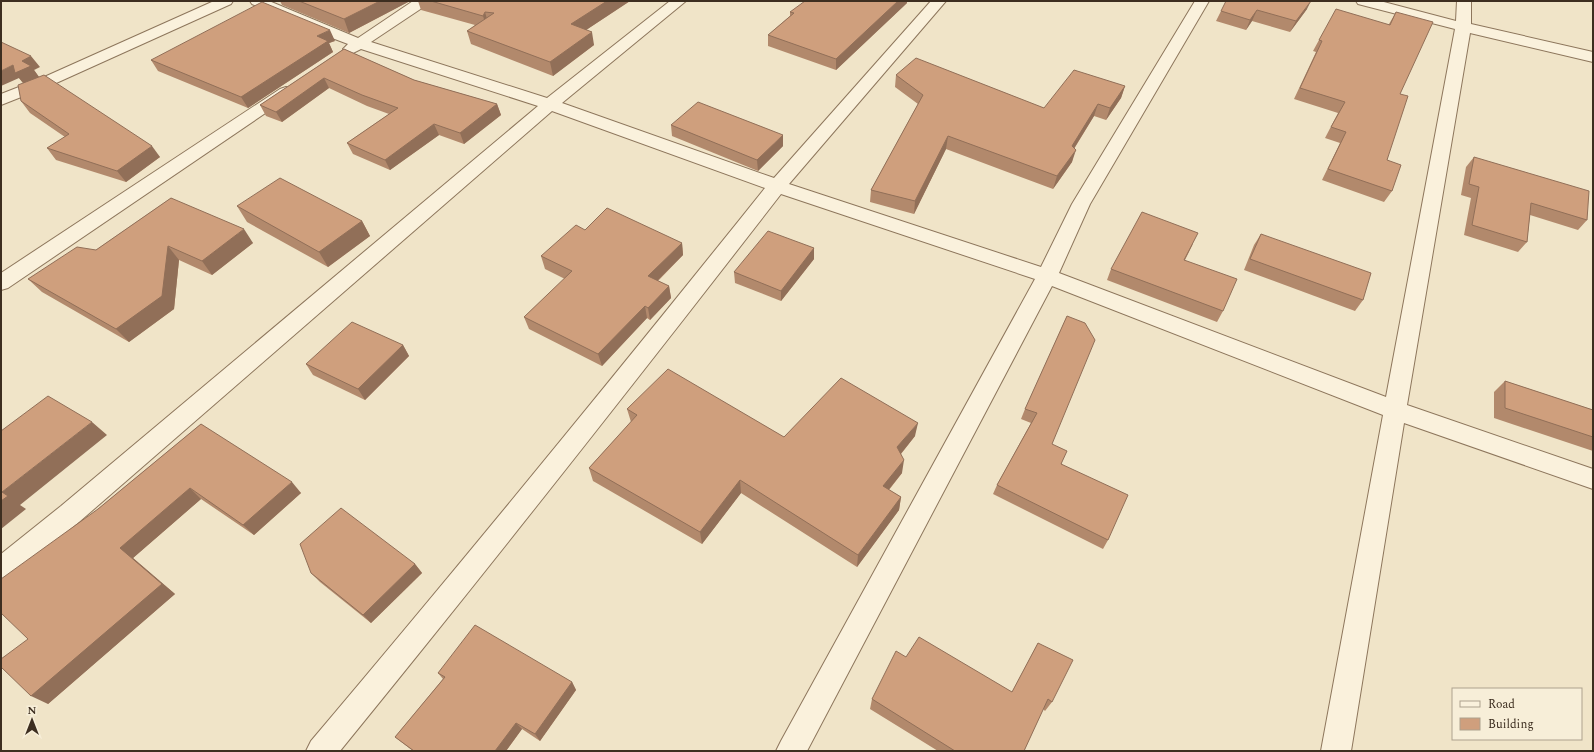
<svg xmlns="http://www.w3.org/2000/svg" width="1594" height="752" viewBox="0 0 1594 752" font-family="Spectral,serif">
<style>
.lines{fill:none;stroke-linecap:round;stroke-linejoin:round}
.street-casing{stroke:#8d765c;stroke-width:2}
.street{fill:#faf1dc;fill-rule:evenodd}
.wall{fill:#b2896c}
.shaded-wall{fill:#916f58}
.building{fill:#cf9f7d;stroke:#916f58}
</style>
<rect width="100%" height="100%" fill="#f0e4c8"/>
<g class="lines">
<defs>
<g id="street">
<polygon points="214,1 233,1 231,4 54,84 1,105 1,94 42,78"/>
<path d="M 250,1 L 269,1 L 358,38 L 413,1 L 430,1 L 428,4 L 371,42 L 547,98 L 670,1 L 686,1 L 562,103 L 774,178 L 931,1 L 946,1 L 789,184 L 1041,267 L 1072,204 L 1195,1 L 1209,1 L 1090,204 L 1059,273 L 1386,397 L 1455,29 L 1358,4 L 1356,1 L 1380,1 L 1456,21 L 1457,1 L 1471,1 L 1471,24 L 1593,52 L 1593,62 L 1470,33 L 1407,405 L 1593,469 L 1593,489 L 1404,423 L 1351,751 L 1321,751 L 1383,415 L 1052,286 L 807,751 L 776,751 L 781,741 L 1035,279 L 781,194 C 636,381 490,567 340,751 L 306,751 L 311,741 C 465,559 616,374 765,188 L 552,111 L 79,522 L 10,578 L 1,582 L 1,554 L 61,506 L 538,106 L 361,49 L 351,54 L 346,52 L 343,49 L 348,44 L 311,30 L 252,4 Z"/>
<polygon points="286,87 292,89 294,92 292,95 8,288 1,290 1,273 280,89"/>
</g>
</defs>
<use href="#street" class="street-casing"/>
<use href="#street" class="street"/>
</g>
<g class="wall">
<polygon points="280,1 410,1 349,33 282,5"/>
<polygon points="418,1 630,1 586,30 594,45 553,76 471,44 467,31 475,25 421,10"/>
<polygon points="907,3 836,70 768,46 768,35 790,16 790,12"/>
<polygon points="1307,9 1290,32 1252,21 1246,30 1216,21 1221,11"/>
<polygon points="1396,12 1400,94 1387,160 1392,191 1384,202 1322,180 1340,143 1325,138 1338,113 1294,99 1316,52 1313,51 1319,40 1389,24"/>
<polygon points="335,41 329,43 333,52 248,108 158,71 151,60"/>
<polygon points="344,49 414,80 497,104 501,115 464,144 439,135 390,170 353,154 347,143 389,114 367,106 329,88 282,122 266,116 260,105"/>
<polygon points="40,67 34,70 39,77 160,157 126,182 56,160 47,148 65,137 30,113 21,101 23,83 19,78"/>
<polygon points="896,75 1044,108 1125,86 1121,98 1106,120 1094,116 1074,149 1072,162 1053,189 946,149 914,214 870,202 871,190 918,104 895,87"/>
<polygon points="671,125 783,146 758,171 672,136"/>
<polygon points="1474,157 1587,220 1578,230 1530,215 1527,242 1518,252 1464,235 1471,198 1461,195 1466,167"/>
<polygon points="171,198 253,243 212,275 179,260 174,309 129,342 42,292 28,279 96,250"/>
<polygon points="237,206 362,221 370,236 328,267 247,222"/>
<polygon points="585,230 682,243 683,255 658,281 669,286 671,298 650,320 647,318 602,366 529,329 524,317 565,279 545,269 541,256"/>
<polygon points="1261,234 1363,300 1355,311 1244,270 1254,245"/>
<polygon points="1193,244 1185,260 1223,311 1217,322 1107,280 1111,269"/>
<polygon points="814,248 814,259 781,301 735,283 734,272"/>
<polygon points="1067,316 1052,444 1062,464 1108,540 1103,549 993,494 997,485 1031,423 1021,419 1025,409"/>
<polygon points="403,345 409,356 365,400 313,375 306,364"/>
<polygon points="1505,381 1593,410 1593,451 1494,418 1494,392"/>
<polygon points="627,409 784,437 915,436 901,454 902,473 889,490 901,497 899,510 857,567 741,493 702,544 593,481 589,468 631,422"/>
<polygon points="201,424 301,493 254,535 201,499 133,558 175,594 48,704 28,639 98,509"/>
<polygon points="415,564 422,573 371,623 320,582 311,573"/>
<polygon points="1038,643 1052,702 1045,711 1043,709 1024,751 938,751 870,709 872,699 906,657 1012,692"/>
<polygon points="438,673 572,682 576,690 540,741 522,729 506,751 413,751 395,737 443,679"/>
</g>
<g class="shaded-wall">
<polygon points="380,1 410,1 349,33 344,19"/>
<polygon points="607,1 630,1 574,38 571,24"/>
<polygon points="898,1 907,1 907,3 836,70 836,59"/>
<polygon points="1311,1 1307,9 1290,32 1296,21"/>
<polygon points="1257,10 1252,21 1246,30 1250,20"/>
<polygon points="485,12 489,26 487,29 483,16"/>
<polygon points="330,30 335,41 329,43 333,52 248,108 241,97 317,36"/>
<polygon points="592,32 594,45 553,76 550,62"/>
<polygon points="31,56 40,67 34,70 39,77 24,84 19,78 1,86 1,71"/>
<polygon points="324,78 329,88 282,122 276,112"/>
<polygon points="1125,86 1121,98 1106,120 1110,108"/>
<polygon points="497,104 501,115 464,144 460,133"/>
<polygon points="1098,104 1094,116 1068,158 1072,146"/>
<polygon points="434,124 439,135 390,170 385,160"/>
<polygon points="783,135 783,146 758,171 757,160"/>
<polygon points="948,136 946,149 914,214 915,201"/>
<polygon points="152,146 160,157 126,182 117,171"/>
<polygon points="1076,150 1072,162 1053,189 1057,176"/>
<polygon points="362,221 370,236 328,267 319,252"/>
<polygon points="244,229 253,243 212,275 202,261"/>
<polygon points="682,243 683,255 650,288 648,276"/>
<polygon points="168,246 179,260 174,309 129,342 116,329"/>
<polygon points="814,248 814,259 781,301 781,291"/>
<polygon points="669,286 671,298 650,320 648,308"/>
<polygon points="645,306 647,318 602,366 598,354"/>
<polygon points="403,345 409,356 365,400 358,389"/>
<polygon points="92,422 107,435 20,505 26,509 1,529 1,501 2,492"/>
<polygon points="918,423 915,436 895,461 897,447"/>
<polygon points="904,460 902,473 881,499 883,486"/>
<polygon points="740,480 741,493 702,544 700,532"/>
<polygon points="292,482 301,493 254,535 243,525"/>
<polygon points="190,488 201,499 133,558 175,594 48,704 31,696 120,548"/>
<polygon points="901,497 899,510 857,567 858,555"/>
<polygon points="415,564 422,573 371,623 363,615"/>
<polygon points="572,682 576,690 540,741 535,734"/>
<polygon points="516,723 522,729 506,751 495,751"/>
</g>
<g class="building">
<polygon points="299,1 380,1 344,19"/>
<polygon points="431,1 607,1 571,24 592,32 550,62 467,31 494,13 485,12 483,16"/>
<polygon points="805,1 898,1 836,59 768,35 794,13 790,12"/>
<polygon points="1226,1 1311,1 1296,21 1257,10 1250,20 1221,11"/>
<polygon points="262,2 330,30 317,36 328,41 241,97 151,60"/>
<polygon points="1336,9 1390,25 1396,12 1433,22 1400,94 1408,96 1387,160 1401,165 1392,191 1328,169 1346,132 1331,127 1345,102 1300,88 1322,41 1319,40"/>
<polygon points="1,42 31,56 22,61 31,66 15,73 13,65 1,71"/>
<polygon points="344,49 414,80 497,104 460,133 434,124 385,160 347,143 398,108 362,95 324,78 276,112 260,105"/>
<polygon points="916,58 1044,108 1074,70 1125,86 1110,108 1098,104 1072,146 1076,150 1057,176 948,136 915,201 871,190 923,95 896,75"/>
<polygon points="44,75 152,146 117,171 47,148 69,134 21,101 18,85"/>
<polygon points="698,102 783,135 757,160 671,125"/>
<polygon points="1474,157 1589,191 1587,220 1531,203 1527,242 1472,225 1479,187 1469,184"/>
<polygon points="280,178 362,221 319,252 237,206"/>
<polygon points="171,198 244,229 202,261 168,246 162,296 116,329 28,279 77,247 96,250"/>
<polygon points="607,208 682,243 648,276 669,286 648,308 645,306 598,354 524,317 572,271 541,256 576,225 585,230"/>
<polygon points="1142,212 1198,233 1184,260 1237,279 1223,311 1111,269"/>
<polygon points="768,231 814,248 781,291 734,272"/>
<polygon points="1261,234 1371,273 1363,300 1250,259"/>
<polygon points="1067,316 1085,323 1095,340 1052,444 1067,451 1061,464 1128,495 1108,540 997,485 1037,413 1025,409"/>
<polygon points="352,322 403,345 358,389 306,364"/>
<polygon points="668,369 784,437 841,378 918,423 897,447 904,460 883,486 901,497 858,555 740,480 700,532 589,468 637,415 627,409"/>
<polygon points="1505,381 1593,410 1593,437 1505,408"/>
<polygon points="48,396 92,422 2,492 8,496 1,501 1,431"/>
<polygon points="201,424 292,482 243,525 190,488 120,548 162,584 31,696 1,667 1,659 28,639 1,613 1,579 98,509"/>
<polygon points="341,508 415,564 363,615 311,573 300,544"/>
<polygon points="475,625 572,682 535,734 516,723 495,751 414,751 395,737 445,677 438,673"/>
<polygon points="919,637 1012,692 1038,643 1073,660 1052,702 1048,699 1024,751 955,751 872,699 896,651 906,657"/>
</g>
<rect width="1594" height="752" fill="none" stroke="#3d2e20" stroke-width="4"/>
<rect x="1452" y="688" width="130" height="52" fill="#f7eed8" stroke="#ada18e"/>
<rect x="1460" y="701" width="20" height="6" fill="#faf1dc" stroke="#ada18e"/>
<text x="1488" y="708" font-size="12" fill="#3d2e20">Road</text>
<rect x="1460" y="718" width="20" height="12" fill="#cf9f7d" stroke="#ada18e"/>
<text x="1488" y="728" font-size="12" fill="#3d2e20">Building</text>
<g transform="translate(32 720)" stroke="#f7eed8" stroke-width="3" paint-order="stroke">
<path d="M0-3L7 15L0 10L-7 15Z" fill="#3d2e20"/>
<text y="-6" font-size="11" font-weight="bold" text-anchor="middle" fill="#3d2e20">N</text>
</g>
</svg>
